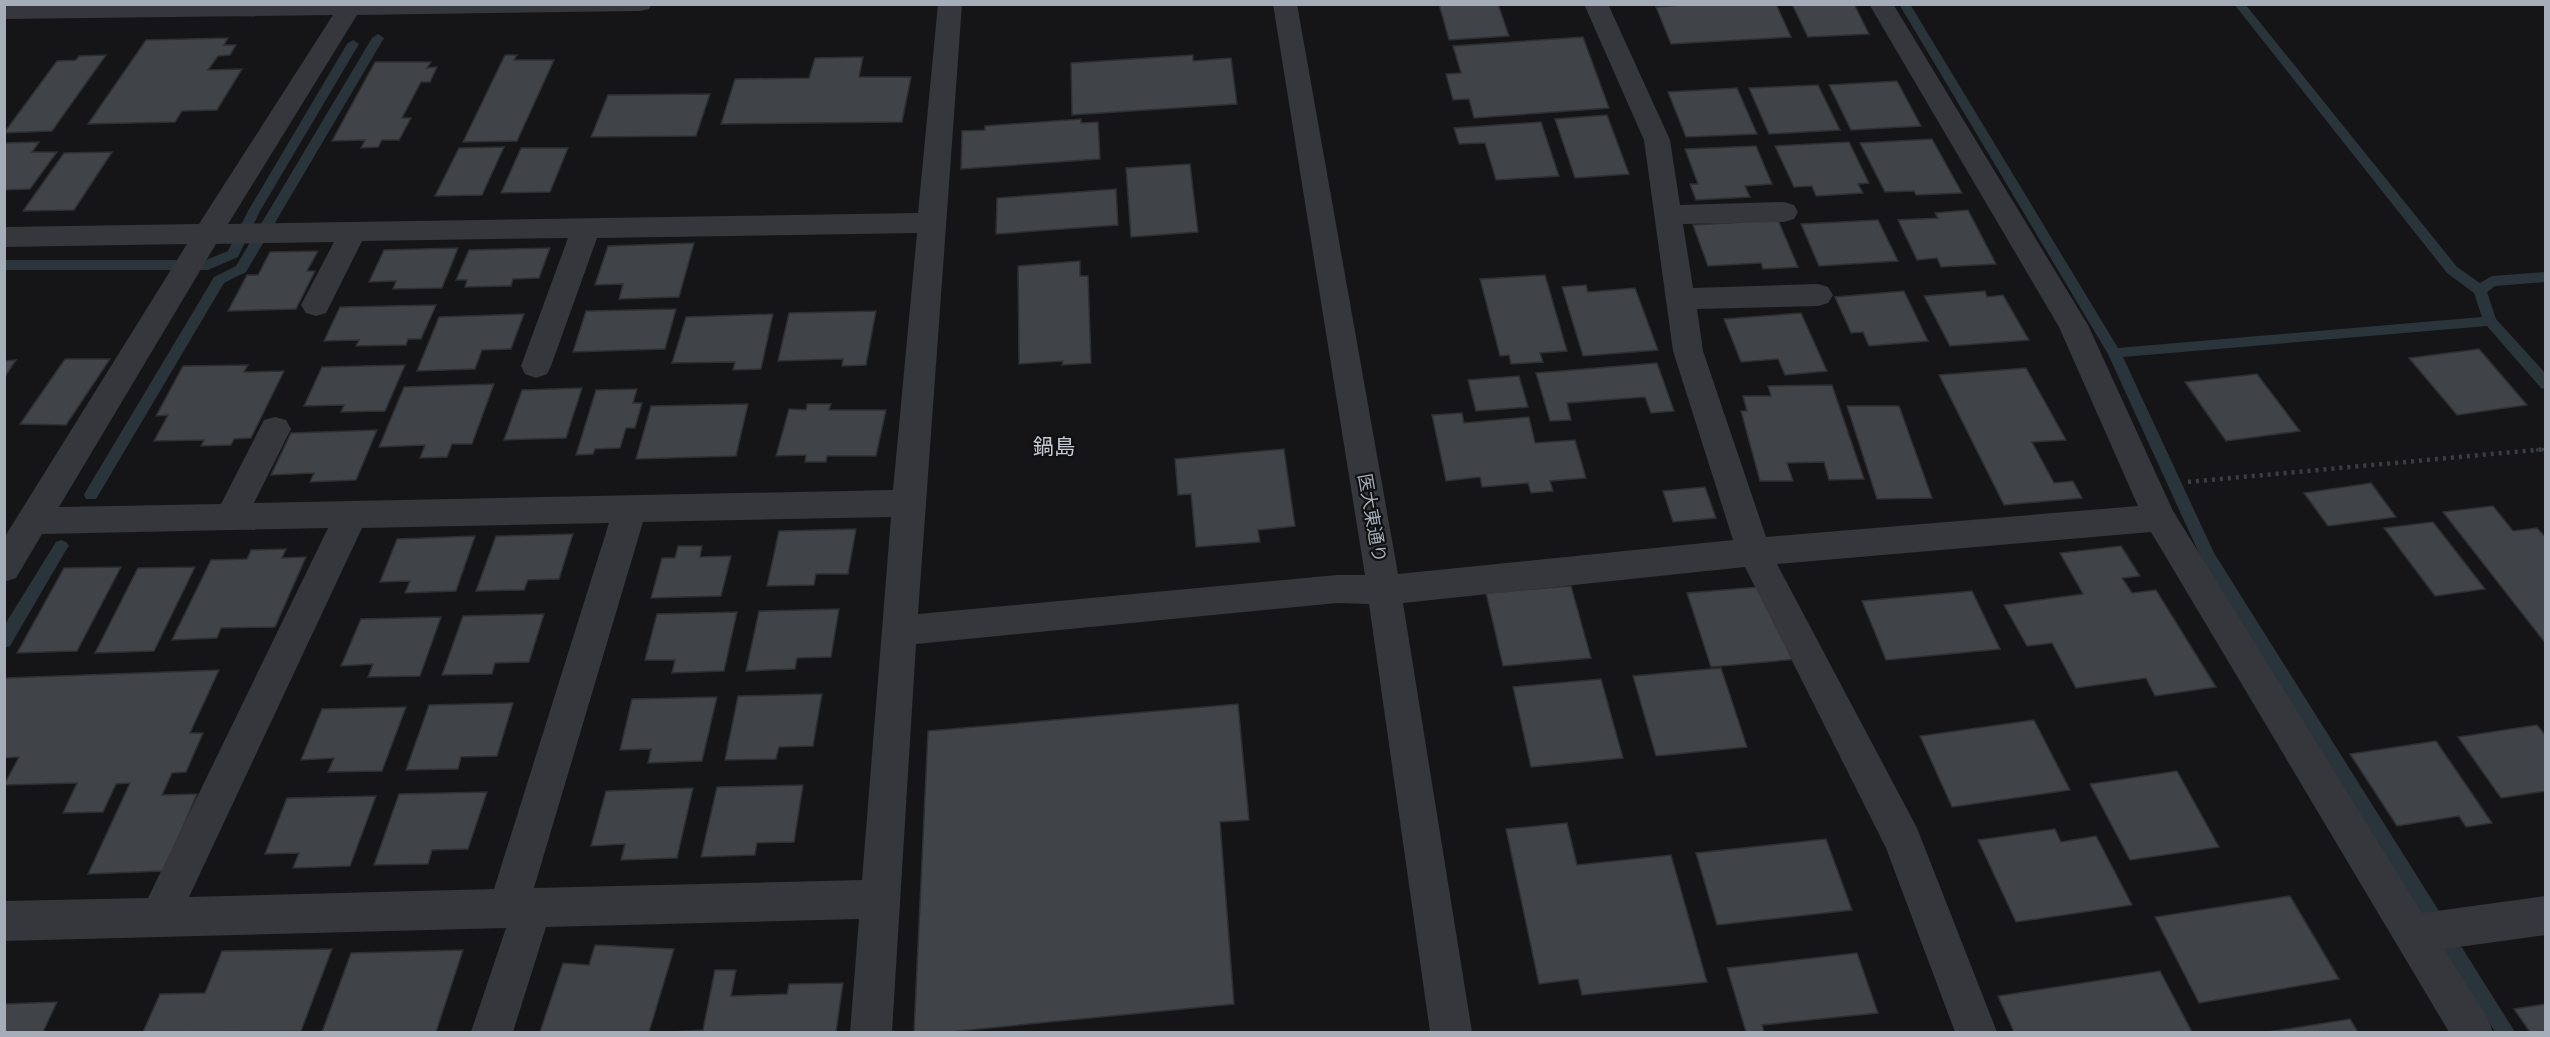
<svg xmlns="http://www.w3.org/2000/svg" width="2550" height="1037" viewBox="0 0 2550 1037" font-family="Lato,'Noto Sans JP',sans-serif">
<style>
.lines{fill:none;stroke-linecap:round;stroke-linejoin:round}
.stream{fill:#2a353b;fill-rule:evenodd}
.building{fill:#404347;stroke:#2e2f33;stroke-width:1.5}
.path-far1{stroke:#3b3e43;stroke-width:3;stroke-dasharray:2 4;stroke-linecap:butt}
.path{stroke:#3b3e43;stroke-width:4.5;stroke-dasharray:3 5;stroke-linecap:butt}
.minor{fill:#35373c;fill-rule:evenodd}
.labels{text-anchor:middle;stroke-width:4.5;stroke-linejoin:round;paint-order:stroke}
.street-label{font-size:18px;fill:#a5adb8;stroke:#101012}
.quarter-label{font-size:21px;fill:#c7cbd4;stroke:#101012}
</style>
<rect width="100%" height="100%" fill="#151517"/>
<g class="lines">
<g class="stream">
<polygon points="1899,4 1910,4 2118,348 2482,317 2474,293 2447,273 2234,4 2245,4 2457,267 2480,283 2492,276 2546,272 2546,282 2495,286 2487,292 2496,319 2546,374 2546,389 2541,388 2487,326 2123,357 2214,553 2515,1032 2495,1032 2203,562 2108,354"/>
<polygon points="378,34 384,38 246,272 224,283 96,499 86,499 84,495 86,491 214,277 236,266 372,38"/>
<polygon points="353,40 359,44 260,211 238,257 208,270 4,270 4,260 206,260 228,251 248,211 347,44"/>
<polygon points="61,540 66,542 69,546 66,550 10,646 4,648 4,626 56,542"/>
</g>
</g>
<g class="building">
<polygon points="1439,4 1498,4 1509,36 1449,40"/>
<polygon points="1696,4 1776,4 1791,37 1671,44 1656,7"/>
<polygon points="1792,4 1854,4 1869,34 1808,37"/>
<polygon points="1583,37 1609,108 1474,118 1469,99 1453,100 1446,74 1461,73 1453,46"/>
<polygon points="228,38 224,45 236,45 230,55 218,56 208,70 242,69 217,110 182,111 175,122 88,124 146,40"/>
<polygon points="106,55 52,131 4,133 57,61 76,60 79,56"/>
<polygon points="505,55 517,55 514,60 554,60 517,141 463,142"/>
<polygon points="1193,55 1193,61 1231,58 1237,104 1072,115 1071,63"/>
<polygon points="863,57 859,77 911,77 902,122 721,124 735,79 809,78 815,58"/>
<polygon points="375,62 431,62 427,68 437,67 430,82 421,82 402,118 411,118 399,140 382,140 378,147 361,148 365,140 332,141"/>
<polygon points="1897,81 1921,126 1851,130 1829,85"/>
<polygon points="1818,85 1840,130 1769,134 1749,88"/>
<polygon points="1737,88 1757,134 1686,137 1668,92"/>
<polygon points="710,94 696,136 591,137 608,95"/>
<polygon points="1607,115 1629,174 1575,178 1555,119"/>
<polygon points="1081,119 1081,123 1098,122 1100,159 961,169 962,131 985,130 985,126"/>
<polygon points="1541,122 1559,176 1496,180 1485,143 1459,144 1454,128"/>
<polygon points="1932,139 1962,193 1916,195 1914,191 1885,192 1860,143"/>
<polygon points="39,142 32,152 57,152 30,189 4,190 4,143"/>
<polygon points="1849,142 1869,183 1858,184 1863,193 1816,196 1812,186 1794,187 1775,146"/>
<polygon points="1756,146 1772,184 1745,186 1750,197 1696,200 1690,184 1698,184 1685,149"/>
<polygon points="504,147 482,195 435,196 459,148"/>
<polygon points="521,148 568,148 550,192 501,193"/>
<polygon points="112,152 74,210 23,211 64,153"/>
<polygon points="1190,164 1198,232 1131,237 1126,168"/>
<polygon points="1116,189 1118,225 996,234 997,198"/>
<polygon points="1968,210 1996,264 1941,267 1937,258 1917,260 1898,220 1938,218 1935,213"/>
<polygon points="1778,220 1798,267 1763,269 1761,263 1708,266 1693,225"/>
<polygon points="1878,220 1898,261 1819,266 1801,224"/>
<polygon points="694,243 679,297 619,299 623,284 595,285 608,246"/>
<polygon points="458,248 442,288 393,289 396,281 369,282 384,250"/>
<polygon points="550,248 539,278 513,279 511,286 465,287 467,280 456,280 469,250"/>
<polygon points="318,251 307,271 315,271 296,309 228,311 247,275 258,275 270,252"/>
<polygon points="1080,261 1080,276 1088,276 1091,363 1062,365 1063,361 1019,364 1018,266"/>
<polygon points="1545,275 1567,351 1540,353 1543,362 1511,364 1509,355 1500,356 1480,279"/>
<polygon points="1586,285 1588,292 1635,288 1658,350 1583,356 1562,287"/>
<polygon points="1904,291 1928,341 1869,346 1863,332 1851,333 1835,297"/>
<polygon points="1985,291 1987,297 2003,295 2029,340 1950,346 1924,296"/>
<polygon points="436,305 421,339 408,339 406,345 356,346 359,340 324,341 340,307"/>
<polygon points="676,309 665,349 573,352 586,311"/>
<polygon points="876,311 866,365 842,366 843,359 778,361 789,313"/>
<polygon points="1801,313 1827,371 1785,375 1778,359 1741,362 1724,319"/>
<polygon points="524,314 511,349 482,350 475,369 417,371 439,317"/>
<polygon points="773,314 761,369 733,370 735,362 672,363 686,317"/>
<polygon points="2479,349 2527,405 2457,415 2409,358"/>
<polygon points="65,359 110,359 66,425 20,424"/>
<polygon points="16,360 4,378 4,361"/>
<polygon points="1657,363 1674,411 1651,413 1645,397 1567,403 1571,420 1550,421 1536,373"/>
<polygon points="248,365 244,372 284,371 251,438 234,439 231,445 201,446 204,440 154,441 168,415 156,416 183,366"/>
<polygon points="405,365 385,411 341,412 344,405 304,406 322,367"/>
<polygon points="2026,368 2066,440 2032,442 2054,483 2073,481 2082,498 2004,505 1939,375"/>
<polygon points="2257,374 2300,431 2226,441 2185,382"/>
<polygon points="1519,376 1528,407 1476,411 1468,380"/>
<polygon points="494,384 472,444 452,444 447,457 420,458 425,445 379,447 404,387"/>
<polygon points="1832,385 1864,479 1829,480 1824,462 1787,463 1793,481 1760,481 1741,411 1747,411 1743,396 1771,396 1768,386"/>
<polygon points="582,388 566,438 504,440 522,390"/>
<polygon points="637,389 633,403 642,403 635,428 626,428 620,448 595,449 593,454 576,455 596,390"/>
<polygon points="748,404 736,456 636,459 651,406"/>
<polygon points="807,404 831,404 829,410 886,410 876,456 827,456 826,462 805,462 806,455 776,456 789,409 806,410"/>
<polygon points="1847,406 1899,406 1932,498 1877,499"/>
<polygon points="1462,413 1464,423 1529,417 1535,443 1575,440 1586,478 1550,481 1553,491 1531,493 1528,483 1482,487 1480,477 1446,481 1432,415"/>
<polygon points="377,430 356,480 310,482 314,473 271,475 291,433"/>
<polygon points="1284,449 1295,526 1258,530 1260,542 1196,547 1191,494 1178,495 1175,459"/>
<polygon points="2371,483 2396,517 2328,526 2304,493"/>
<polygon points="1705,487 1716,518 1673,522 1663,491"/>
<polygon points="2493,506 2513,531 2537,528 2546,538 2546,644 2443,512"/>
<polygon points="2433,522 2485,589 2435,596 2384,528"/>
<polygon points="856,529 848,574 816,574 814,585 767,586 779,531"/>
<polygon points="573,534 559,579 528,580 524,590 476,591 496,536"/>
<polygon points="475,536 456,591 405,593 410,581 380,582 397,539"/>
<polygon points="678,546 702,546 700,557 731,556 721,596 651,598 662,558 675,558"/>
<polygon points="2121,546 2140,576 2122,578 2132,593 2156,590 2216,687 2155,696 2146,678 2076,688 2052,643 2027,646 2004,605 2083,594 2060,553"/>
<polygon points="286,549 282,558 306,557 275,627 221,628 217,638 172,640 211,560 247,559 251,550"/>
<polygon points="121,567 77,651 17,653 64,568"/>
<polygon points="195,567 154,651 95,653 138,568"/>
<polygon points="1571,586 1591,658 1503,666 1486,593"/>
<polygon points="1771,586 1798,659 1711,667 1687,593"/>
<polygon points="1972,591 2000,649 1886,660 1862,601"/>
<polygon points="839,609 831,657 797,658 795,669 746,671 759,611"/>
<polygon points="737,612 724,671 672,673 675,660 645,660 657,614"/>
<polygon points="544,614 529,662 495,663 492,674 442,675 463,616"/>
<polygon points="441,617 420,676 368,677 373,664 341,666 361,619"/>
<polygon points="1721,668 1747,747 1656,756 1633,676"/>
<polygon points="219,670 190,733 203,733 186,772 172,773 162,795 197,794 164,871 88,874 130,783 116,784 103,812 63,813 77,783 4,785 19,757 4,758 5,678"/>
<polygon points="1601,679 1623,758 1531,767 1513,687"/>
<polygon points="822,694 813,746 779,747 776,759 725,760 738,696"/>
<polygon points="717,697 702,761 648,763 651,749 620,750 632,699"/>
<polygon points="513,703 497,756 461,757 458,769 406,770 429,705"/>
<polygon points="1238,704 1249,820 1220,822 1234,1004 948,1032 914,1032 928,731"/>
<polygon points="406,707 382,771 328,772 334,758 301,760 322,709"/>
<polygon points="2034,720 2070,790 1952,807 1920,736"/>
<polygon points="2537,725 2546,736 2546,791 2501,798 2458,737"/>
<polygon points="2436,741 2492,823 2466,827 2459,816 2397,826 2350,754"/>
<polygon points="2177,771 2219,847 2130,860 2090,784"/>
<polygon points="803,785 794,842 757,843 755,855 701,857 717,787"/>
<polygon points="693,788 677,858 621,860 625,844 591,846 606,791"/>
<polygon points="487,792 468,849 432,850 428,864 374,865 399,794"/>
<polygon points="376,796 350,866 293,868 299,853 265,854 287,798"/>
<polygon points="1567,823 1577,865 1671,855 1707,982 1582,995 1578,979 1539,984 1506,829"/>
<polygon points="2055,829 2061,842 2096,836 2132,905 2016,922 1978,840"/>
<polygon points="1826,839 1852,910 1717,925 1696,853"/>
<polygon points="2290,896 2339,979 2199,1003 2155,917"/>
<polygon points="595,945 674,949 649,1032 540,1032 563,963 589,965"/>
<polygon points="332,949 301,1031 143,1032 160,994 205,993 222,951"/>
<polygon points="463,950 436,1032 322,1032 351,953"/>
<polygon points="1857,953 1878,1013 1762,1025 1764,1032 1746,1032 1727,968"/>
<polygon points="715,970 736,970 731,996 787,994 789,984 843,983 836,1032 672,1032 703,1030"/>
<polygon points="2160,971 2192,1032 2014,1032 1998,996"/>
<polygon points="57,1002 43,1032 4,1032 4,1004"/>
<polygon points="2546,1004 2546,1032 2530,1032 2514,1009"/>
<polygon points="2350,1019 2358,1032 2268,1032"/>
</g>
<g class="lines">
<polyline class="path-far1" points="2536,450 2546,449"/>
<polyline class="path" points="2188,482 2546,449"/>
<path class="minor" d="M 652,4 L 649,9 L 640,11 L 357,15 L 228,224 L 918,213 L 938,4 L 962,4 L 918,614 L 1337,575 L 1365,575 L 1273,4 L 1297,4 L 1398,574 L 1733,540 L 1673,351 L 1644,140 L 1584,4 L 1608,4 L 1670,140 L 1680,205 L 1784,202 L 1794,205 L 1798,212 L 1794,219 L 1784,222 L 1683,224 L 1693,288 L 1818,284 L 1828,287 L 1833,295 L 1828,303 L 1818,306 L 1697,309 L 1703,351 L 1766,537 L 2138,506 L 2059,327 L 1869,4 L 1893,4 L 2088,325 L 2173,511 L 2422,913 L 2546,896 L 2546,935 L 2444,949 L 2487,1017 L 2493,1032 L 2449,1032 L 2151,532 L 1777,564 L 1917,828 L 1997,1032 L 1955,1032 L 1886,848 L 1745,567 L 1403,603 L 1472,1032 L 1430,1032 L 1369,604 L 1337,603 L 916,644 L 892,1032 L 850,1032 L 859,919 L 546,927 L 513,1032 L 471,1032 L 506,928 L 4,941 L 4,901 L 148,898 L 328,528 L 42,534 L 16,578 L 4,582 L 4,538 L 187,244 L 4,247 L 4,227 L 199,224 L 333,15 L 4,19 L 4,5 ZM 917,233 L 893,490 L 254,503 L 291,429 L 286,420 L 275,417 L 264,420 L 221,504 L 59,507 L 216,244 L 334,242 L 301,305 L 306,313 L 316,316 L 326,313 L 362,241 L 568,238 L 521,366 L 525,374 L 536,378 L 547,374 L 551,366 L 597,238 ZM 891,517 L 862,880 L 534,888 L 643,522 ZM 609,523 L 494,889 L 189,897 L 362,528 Z"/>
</g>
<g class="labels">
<g class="street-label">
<text transform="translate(1372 518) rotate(80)" y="6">医大東通り</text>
</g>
<g class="quarter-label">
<text x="1054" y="454">鍋島</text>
</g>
</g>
<rect width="2550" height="1037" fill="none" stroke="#a5adb8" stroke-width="12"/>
</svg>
